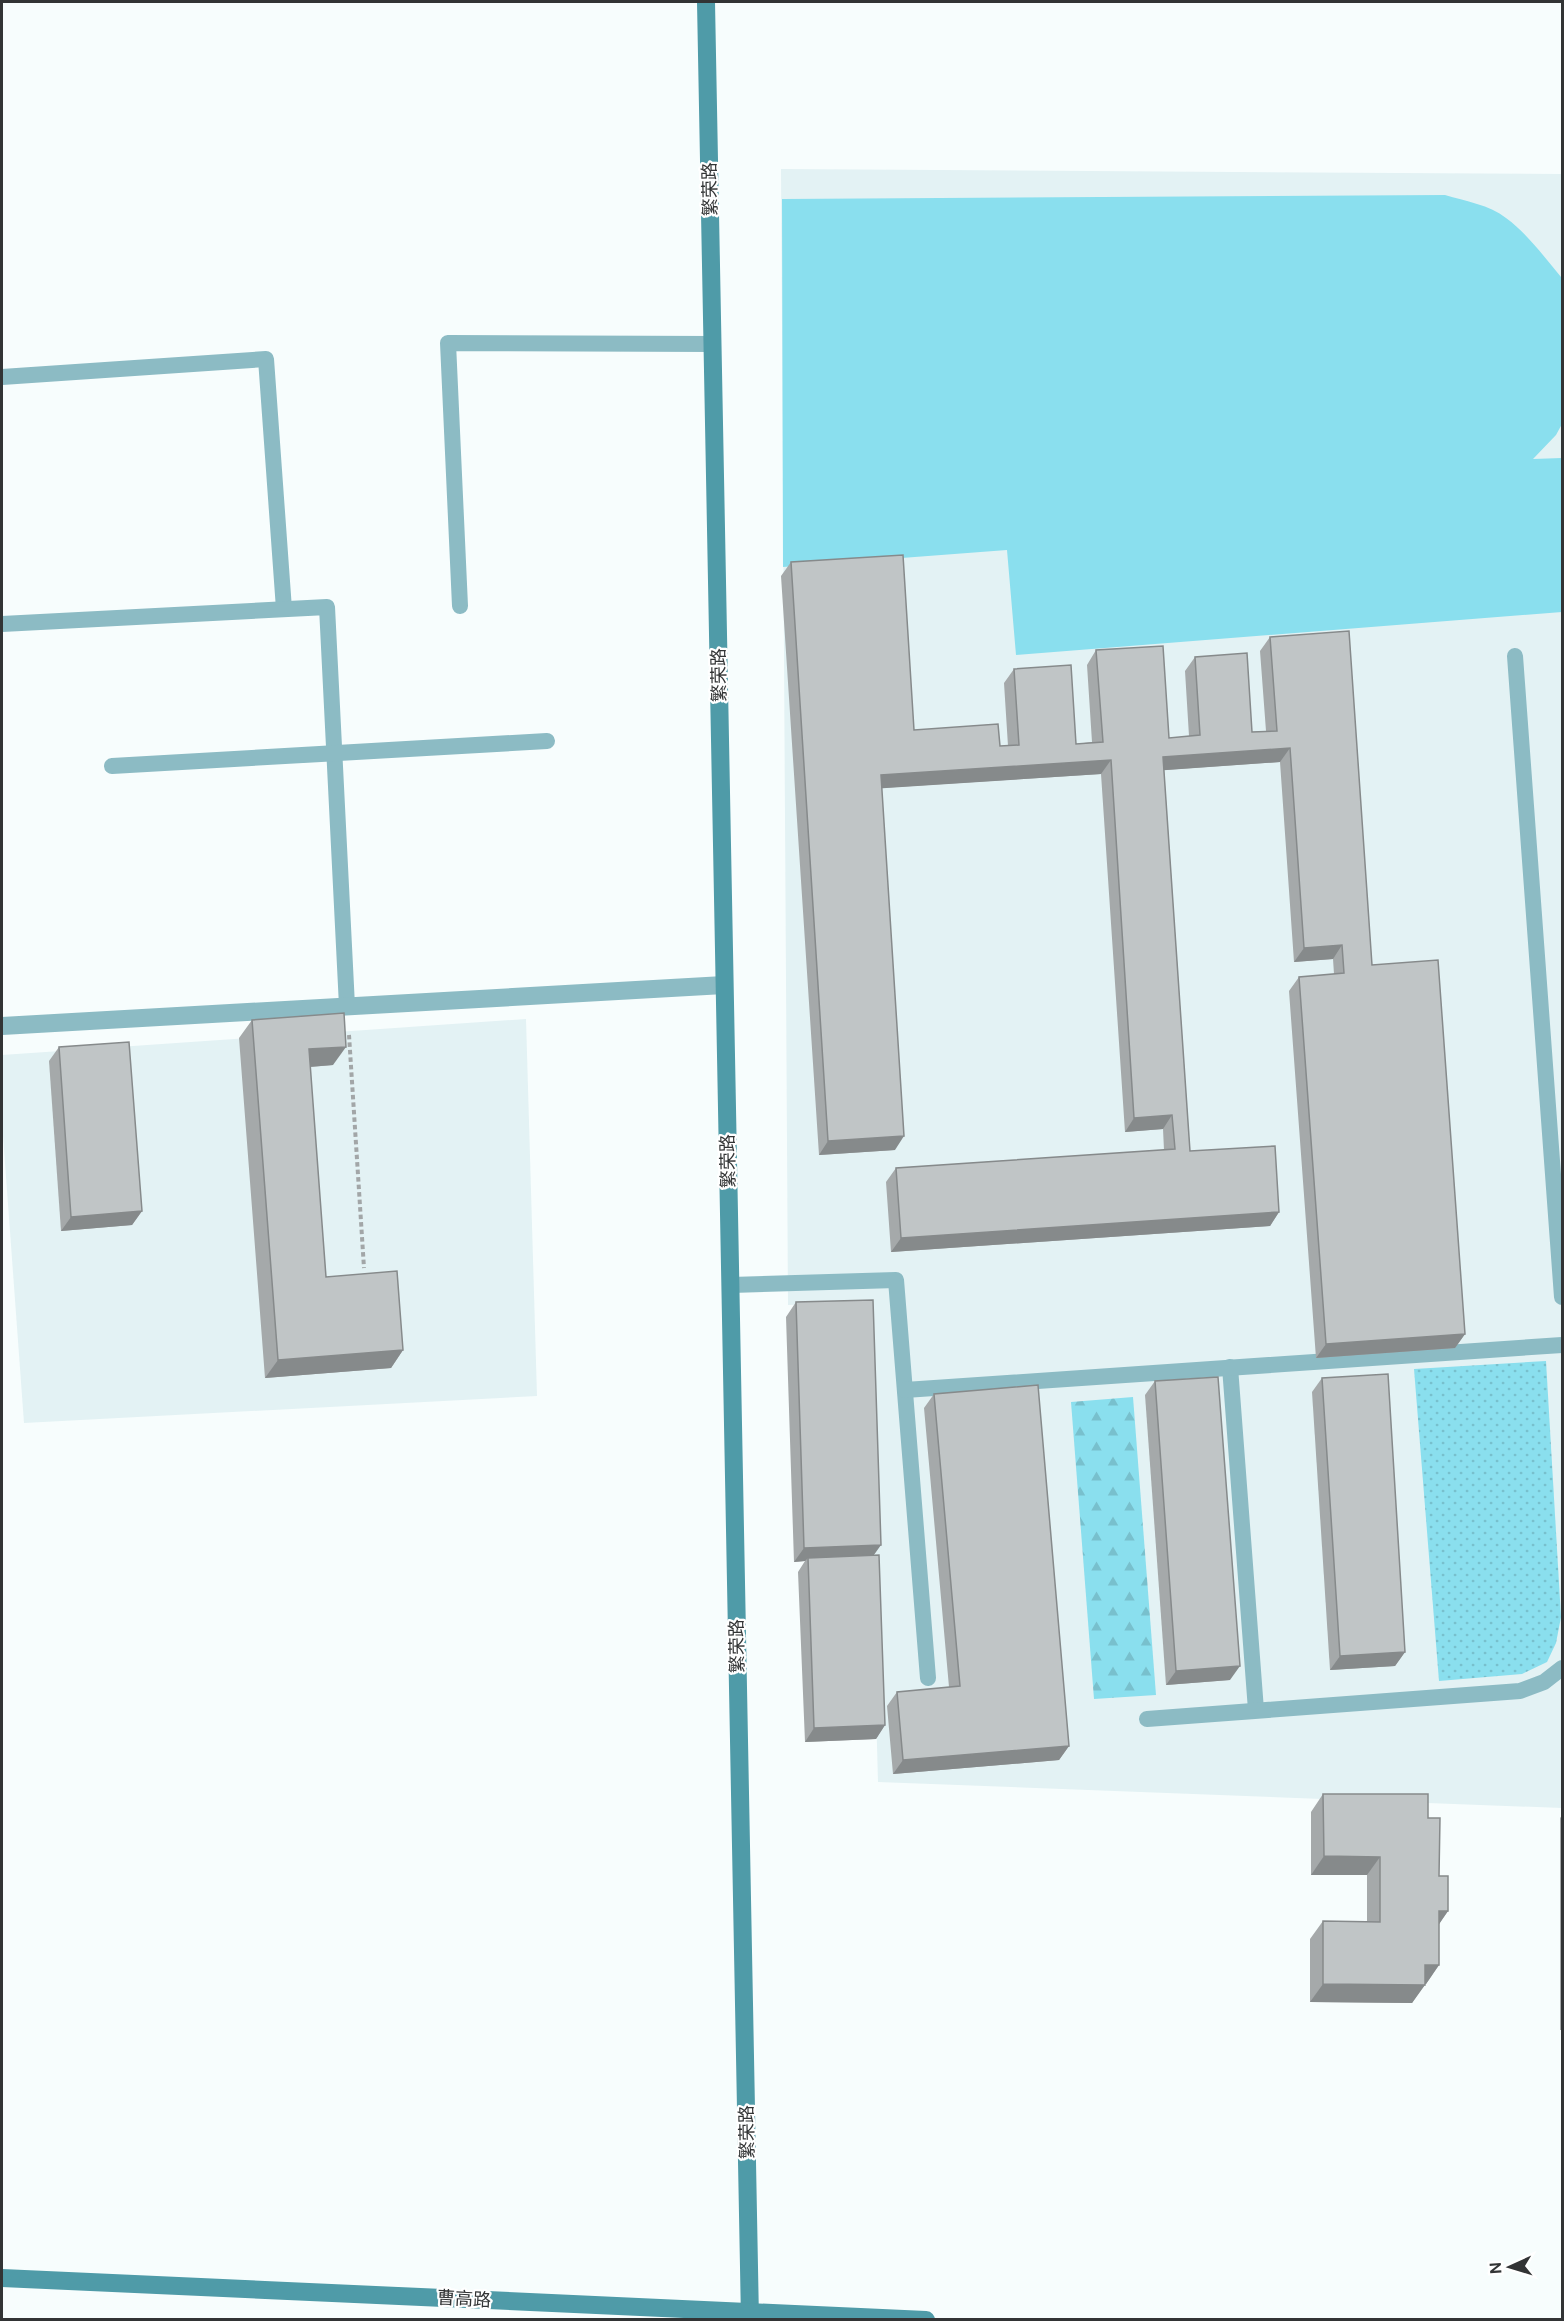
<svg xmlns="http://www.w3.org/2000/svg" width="1564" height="2321" viewBox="0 0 1564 2321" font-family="'DM Sans','Noto Sans SC',sans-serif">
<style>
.built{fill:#e3f2f4}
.grass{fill:url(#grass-dots)}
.forest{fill:url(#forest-firs)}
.garden{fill:#8adfee}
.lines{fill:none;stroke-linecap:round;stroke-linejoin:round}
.path{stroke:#a2a6a7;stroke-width:4;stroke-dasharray:4.5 3;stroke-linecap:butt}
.lane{stroke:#8cbbc4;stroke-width:16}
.street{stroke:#8cbbc4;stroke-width:18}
.secondary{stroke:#4f9ba8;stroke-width:18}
.wall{fill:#a5a9aa}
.shaded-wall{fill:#868a8b}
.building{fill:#c0c5c6;stroke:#868a8b;stroke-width:1.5}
.labels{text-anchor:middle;stroke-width:4.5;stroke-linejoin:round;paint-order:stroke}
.street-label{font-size:18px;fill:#323435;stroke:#fff}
</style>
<defs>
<pattern id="grass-dots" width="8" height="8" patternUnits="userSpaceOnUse" patternTransform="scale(1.5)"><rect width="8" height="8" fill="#8adfee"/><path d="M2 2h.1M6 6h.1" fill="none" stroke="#78c0cd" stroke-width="1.8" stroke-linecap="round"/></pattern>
<pattern id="forest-firs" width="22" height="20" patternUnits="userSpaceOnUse" patternTransform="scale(1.5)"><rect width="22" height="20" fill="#8adfee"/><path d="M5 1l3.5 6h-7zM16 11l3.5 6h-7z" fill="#78c0cd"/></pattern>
</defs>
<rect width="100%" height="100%" fill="#f7fdfd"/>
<g class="built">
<polygon points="781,169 1562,174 1562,1808 878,1782 865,1303 788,1305"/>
<polygon points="526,1019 537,1396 24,1423 2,1122 2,1055"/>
</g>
<polygon class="grass" points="1546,1361 1561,1617 1556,1643 1547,1662 1522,1674 1439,1681 1414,1369"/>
<polygon class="forest" points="1133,1397 1156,1695 1094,1699 1071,1402"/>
<path class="garden" d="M 1445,195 C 1465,201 1490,205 1506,218 C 1528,234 1544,257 1561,277 L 1562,283 L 1562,424 L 1556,435 L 1533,459 L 1562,458 L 1562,612 L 1016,655 L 1007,550 L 783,567 L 782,199 Z"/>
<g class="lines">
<polyline class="path" points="349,1035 364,1268"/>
<g class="lane">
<polyline points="2,377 266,359 284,609"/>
<polyline points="460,606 448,343 713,344"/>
<polyline points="2,624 327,607 347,1006"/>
<polyline points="1515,656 1562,1297"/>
<polyline points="112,766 547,741"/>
<polyline points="731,1285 896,1280 928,1678"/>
<polyline points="1230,1367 1256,1710"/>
<polyline points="905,1390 1562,1345"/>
<polyline points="1147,1719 1520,1691 1544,1682 1562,1668"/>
</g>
<polyline class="street" points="2,1026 724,985"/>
<g class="secondary">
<polyline points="706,2 750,2320"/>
<polyline points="2,2278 926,2320"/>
</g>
</g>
<g class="wall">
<polygon points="791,562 914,730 1000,746 1008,746 1004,683 1014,669 1076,744 1092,742 1087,665 1096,650 1169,738 1189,736 1185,671 1195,657 1252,732 1266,731 1260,651 1270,637 1372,965 1465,1334 1455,1348 1316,1358 1289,991 1299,977 1334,974 1333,959 1294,962 1280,762 1164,770 1190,1151 1279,1212 1270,1226 891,1252 886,1182 896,1168 1164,1150 1163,1129 1125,1132 1101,774 881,788 895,1150 819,1155 781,576"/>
<polygon points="252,1020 333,1065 310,1067 326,1277 403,1350 391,1368 265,1378 239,1038"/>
<polygon points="59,1047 142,1211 132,1225 61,1231 49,1061"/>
<polygon points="796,1302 874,1555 885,1725 876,1739 805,1742 798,1572 805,1561 794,1562 786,1317"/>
<polygon points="1322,1378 1405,1652 1395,1666 1330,1670 1312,1392"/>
<polygon points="1155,1381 1230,1680 1166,1685 1145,1395"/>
<polygon points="934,1394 1069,1746 1059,1760 893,1774 887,1706 897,1692 949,1687 924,1408"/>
<polygon points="1323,1794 1428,1818 1439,1876 1448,1911 1439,1924 1439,1965 1426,1984 1425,1984 1412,2003 1310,2002 1310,1939 1323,1921 1367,1921 1367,1875 1311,1875 1311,1812"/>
<polygon points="1563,1814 1563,2030 1560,2030 1560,1818"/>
</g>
<g class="shaded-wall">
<polygon points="1290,748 1280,762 1153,771 1163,757"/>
<polygon points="1111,760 1101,774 871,789 881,775"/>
<polygon points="1342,945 1333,959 1294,962 1304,948"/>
<polygon points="346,1047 333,1065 296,1068 309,1049"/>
<polygon points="1172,1115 1163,1129 1125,1132 1134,1118"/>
<polygon points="904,1136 895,1150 819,1155 828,1141"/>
<polygon points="142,1211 132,1225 61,1231 71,1217"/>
<polygon points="1279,1212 1270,1226 891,1252 901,1238"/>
<polygon points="1465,1334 1455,1348 1316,1358 1326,1344"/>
<polygon points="403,1350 391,1368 265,1378 278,1360"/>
<polygon points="881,1545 871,1559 808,1558 805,1561 794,1562 804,1548"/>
<polygon points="1405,1652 1395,1666 1330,1670 1340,1656"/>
<polygon points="1240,1666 1230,1680 1166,1685 1176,1671"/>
<polygon points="885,1725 876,1739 805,1742 814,1728"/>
<polygon points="1069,1746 1059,1760 893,1774 903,1760"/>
<polygon points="1324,1856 1380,1857 1367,1875 1311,1875"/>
<polygon points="1439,1911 1448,1911 1435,1930"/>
<polygon points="1425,1965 1439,1965 1426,1984 1412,1983"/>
<polygon points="1323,1984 1425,1985 1412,2003 1310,2002"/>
</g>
<g class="building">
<polygon points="903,555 914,730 998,724 1000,746 1019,745 1014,669 1071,665 1076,744 1103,742 1096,650 1163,646 1169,738 1200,735 1195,657 1247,653 1252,732 1277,731 1270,637 1349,631 1372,965 1438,960 1465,1334 1326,1344 1299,977 1344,973 1342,945 1304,948 1290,748 1163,757 1190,1151 1275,1146 1279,1212 901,1238 896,1168 1175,1149 1172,1115 1134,1118 1111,760 881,775 904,1136 828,1141 791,562"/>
<polygon points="344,1013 346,1047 309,1049 326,1277 397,1271 403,1350 278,1360 252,1020"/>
<polygon points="129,1042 142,1211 71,1217 59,1047"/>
<polygon points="873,1300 881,1545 804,1548 796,1302"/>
<polygon points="1388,1374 1405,1652 1340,1656 1322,1378"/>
<polygon points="1218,1377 1240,1666 1176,1671 1155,1381"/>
<polygon points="1038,1385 1069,1746 903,1760 897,1692 960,1686 934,1394"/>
<polygon points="879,1555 885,1725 814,1728 808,1558"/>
<polygon points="1323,1794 1428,1794 1428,1818 1440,1818 1439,1876 1448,1876 1448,1911 1439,1911 1439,1965 1425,1965 1425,1985 1323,1984 1323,1921 1380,1922 1380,1857 1324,1856"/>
</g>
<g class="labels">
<g class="street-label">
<text transform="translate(710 189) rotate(-91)" y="6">繁荣路</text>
<text transform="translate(719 675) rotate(-91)" y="6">繁荣路</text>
<text transform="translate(728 1161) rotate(-91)" y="6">繁荣路</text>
<text transform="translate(737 1646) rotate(-91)" y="6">繁荣路</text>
<text transform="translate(747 2132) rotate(-91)" y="6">繁荣路</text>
<text transform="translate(464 2299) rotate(3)" y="6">曹高路</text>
</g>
</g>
<rect width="1564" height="2321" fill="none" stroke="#323435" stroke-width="6"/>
<g transform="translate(1510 2267) rotate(266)" stroke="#ffffff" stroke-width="4.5" paint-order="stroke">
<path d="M0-4.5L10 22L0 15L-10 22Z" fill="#323435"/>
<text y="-9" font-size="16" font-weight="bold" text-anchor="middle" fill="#323435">N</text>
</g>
</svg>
